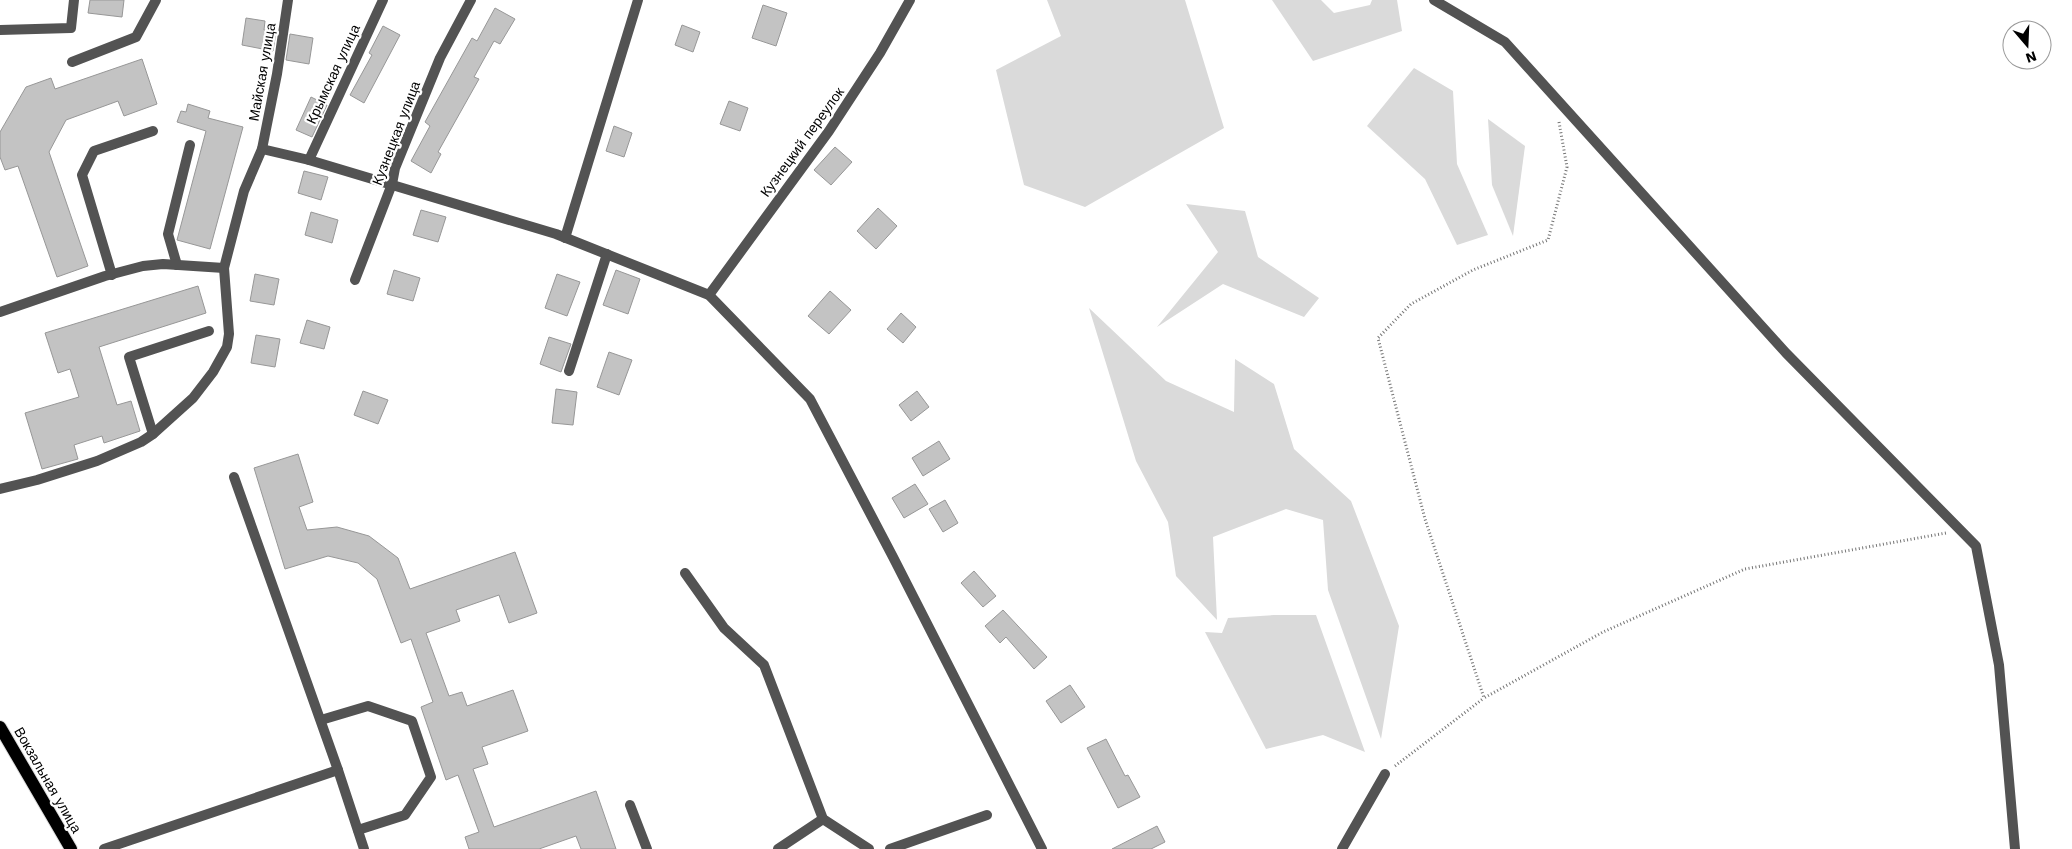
<svg xmlns="http://www.w3.org/2000/svg" width="2072" height="849" viewBox="0 0 2072 849" font-family="'Work Sans',sans-serif">
<style>
.green{fill:#dadada}
.building{fill:#c3c3c3;stroke:#979797}
.lines{fill:none;stroke-linecap:round;stroke-linejoin:round}
.primary-casing{stroke:#dbdbdb;stroke-width:14}
.path{stroke:#757575;stroke-width:3;stroke-dasharray:1 2.5;stroke-linecap:butt}
.service{stroke:#535353;stroke-width:10}
.minor{stroke:#535353;stroke-width:10}
.primary{stroke:#000;stroke-width:12}
.labels{text-anchor:middle;stroke-width:4.5;stroke-linejoin:round;paint-order:stroke}
.street-label{font-size:14px;fill:#000;stroke:#fff}
</style>
<rect width="100%" height="100%" fill="#fff"/>
<g class="green">
<polygon points="1047,0 1185,0 1224,128 1085,207 1024,185 996,70 1061,36"/>
<polygon points="1272,0 1321,0 1334,13 1370,5 1372,0 1397,0 1402,31 1313,61"/>
<polygon points="1414,68 1453,91 1457,164 1488,235 1457,245 1425,179 1367,126"/>
<polygon points="1488,119 1525,146 1513,236 1492,185"/>
<polygon points="1186,204 1245,211 1258,257 1319,298 1304,317 1223,284 1157,327 1218,252"/>
<polygon points="1089,308 1166,381 1234,412 1235,359 1274,384 1294,449 1351,501 1399,626 1381,739 1328,590 1323,520 1286,509 1213,537 1217,620 1176,576 1168,522 1136,461"/>
<polygon points="1274,615 1316,615 1365,752 1323,735 1266,749 1205,632 1222,633 1228,618"/>
</g>
<g class="building">
<polygon points="90,0 124,0 122,17 88,13"/>
<polygon points="763,5 787,13 776,46 752,38"/>
<polygon points="495,8 515,19 500,44 494,41 474,77 479,79 438,152 441,154 431,173 411,161 430,126 425,122 472,38 477,41"/>
<polygon points="246,18 265,21 264,30 276,32 273,51 242,45"/>
<polygon points="682,25 700,32 693,52 675,45"/>
<polygon points="383,26 400,35 364,103 350,95 372,55 369,53"/>
<polygon points="290,34 313,38 309,64 286,60"/>
<polygon points="142,59 157,104 124,116 118,101 66,120 49,152 88,266 57,277 18,166 5,170 0,157 0,132 26,87 51,78 55,89"/>
<polygon points="311,97 327,105 312,137 296,130"/>
<polygon points="729,101 748,108 740,131 720,124"/>
<polygon points="188,104 210,111 208,118 243,127 210,249 177,240 206,131 177,122 181,111 186,112"/>
<polygon points="614,126 632,133 624,157 606,151"/>
<polygon points="835,147 852,162 831,185 814,170"/>
<polygon points="304,171 328,177 321,200 298,193"/>
<polygon points="878,208 897,226 876,249 857,231"/>
<polygon points="421,210 446,217 438,242 413,235"/>
<polygon points="311,212 338,220 332,243 305,235"/>
<polygon points="394,270 420,278 413,301 387,294"/>
<polygon points="616,270 640,279 628,314 603,305"/>
<polygon points="255,274 279,279 274,305 250,301"/>
<polygon points="557,274 580,282 567,316 545,308"/>
<polygon points="198,286 206,313 99,347 117,405 131,401 140,431 104,443 102,436 74,445 78,459 42,469 25,413 79,397 70,369 58,373 45,333"/>
<polygon points="830,291 851,310 829,334 808,316"/>
<polygon points="901,313 916,327 903,343 887,329"/>
<polygon points="307,320 330,327 324,349 300,343"/>
<polygon points="256,335 280,339 275,367 251,363"/>
<polygon points="549,337 571,344 561,372 540,364"/>
<polygon points="609,352 632,360 619,395 597,387"/>
<polygon points="556,389 577,392 573,425 552,423"/>
<polygon points="363,391 388,400 378,424 354,415"/>
<polygon points="917,391 929,407 911,421 899,405"/>
<polygon points="939,441 950,459 923,476 912,458"/>
<polygon points="298,454 313,502 299,507 307,530 337,527 369,536 398,558 410,589 515,552 537,613 509,623 499,595 456,610 460,621 426,633 449,696 462,692 467,706 513,690 528,731 482,747 488,764 473,769 494,827 596,791 616,849 581,849 576,836 539,849 469,849 465,837 479,832 458,775 446,780 421,707 433,702 411,639 401,643 377,579 358,563 328,556 285,569 254,468"/>
<polygon points="915,484 928,504 904,518 892,498"/>
<polygon points="945,500 958,523 943,532 929,509"/>
<polygon points="974,571 996,596 983,607 961,583"/>
<polygon points="1003,610 1047,657 1034,669 1006,637 1000,643 985,626"/>
<polygon points="1070,685 1085,707 1061,723 1046,701"/>
<polygon points="1106,739 1125,776 1128,775 1140,797 1118,808 1087,748"/>
<polygon points="1157,826 1165,842 1151,849 1112,849"/>
</g>
<g class="lines">
<defs>
<polyline id="primary" points="0,727 71,849"/>
</defs>
<use href="#primary" class="primary-casing"/>
<g class="path">
<polyline points="1559,122 1567,167 1548,240 1473,270 1411,304 1378,338 1425,519 1484,698 1603,632 1745,569 1946,533"/>
<polyline points="1395,766 1484,698"/>
</g>
<g class="service">
<polyline points="1434,0 1505,42 1786,353 1976,546 1999,665 2015,849"/>
<polyline points="0,30 71,28 74,0"/>
<polyline points="72,62 136,37 156,0"/>
<polyline points="177,265 168,234 190,145"/>
<polyline points="112,275 82,175 94,151 153,131"/>
<polyline points="153,434 129,357 209,331"/>
<polyline points="234,477 338,770"/>
<polyline points="685,573 724,628 764,665 823,819 869,849"/>
<polyline points="321,720 368,706 412,721 431,777 405,815 358,830"/>
<polyline points="630,805 647,849"/>
<polyline points="104,849 338,770 364,849"/>
<polyline points="778,849 823,819"/>
<polyline points="890,849 987,815"/>
</g>
<g class="minor">
<polyline points="262,149 309,160 556,234 709,295 810,399 893,557 1042,849"/>
<polyline points="309,160 383,0"/>
<polyline points="565,238 638,0"/>
<polyline points="355,280 392,184 395,168 440,58 471,0"/>
<polyline points="709,295 829,131 880,53 910,0"/>
<polyline points="0,312 105,276 143,266 163,264 224,268"/>
<polyline points="569,371 607,254"/>
<polyline points="0,489 37,480 97,461 141,442 153,434 193,398 213,372 227,347 229,334 224,268 244,191 262,149 277,74 288,0"/>
<polyline points="1342,849 1385,774"/>
</g>
<use href="#primary" class="primary"/>
</g>
<g class="labels">
<g class="street-label">
<text transform="translate(262 72) rotate(-80)" y="5">Майская улица</text>
<text transform="translate(333 74) rotate(-65)" y="5">Крымская улица</text>
<text transform="translate(396 133) rotate(-69)" y="5">Кузнецкая улица</text>
<text transform="translate(802 142) rotate(-54)" y="5">Кузнецкий переулок</text>
<text transform="translate(48 780) rotate(60)" y="5">Вокзальная улица</text>
</g>
</g>
<g transform="translate(2027 45) rotate(161)"><circle r="24" fill="#ffffff" stroke="#999999"/>
<path d="M0-4L9 19L0 12L-9 19Z" fill="#000000"/>
<text y="-8" font-size="14" font-weight="bold" text-anchor="middle" fill="#000000">N</text>
</g>
</svg>
